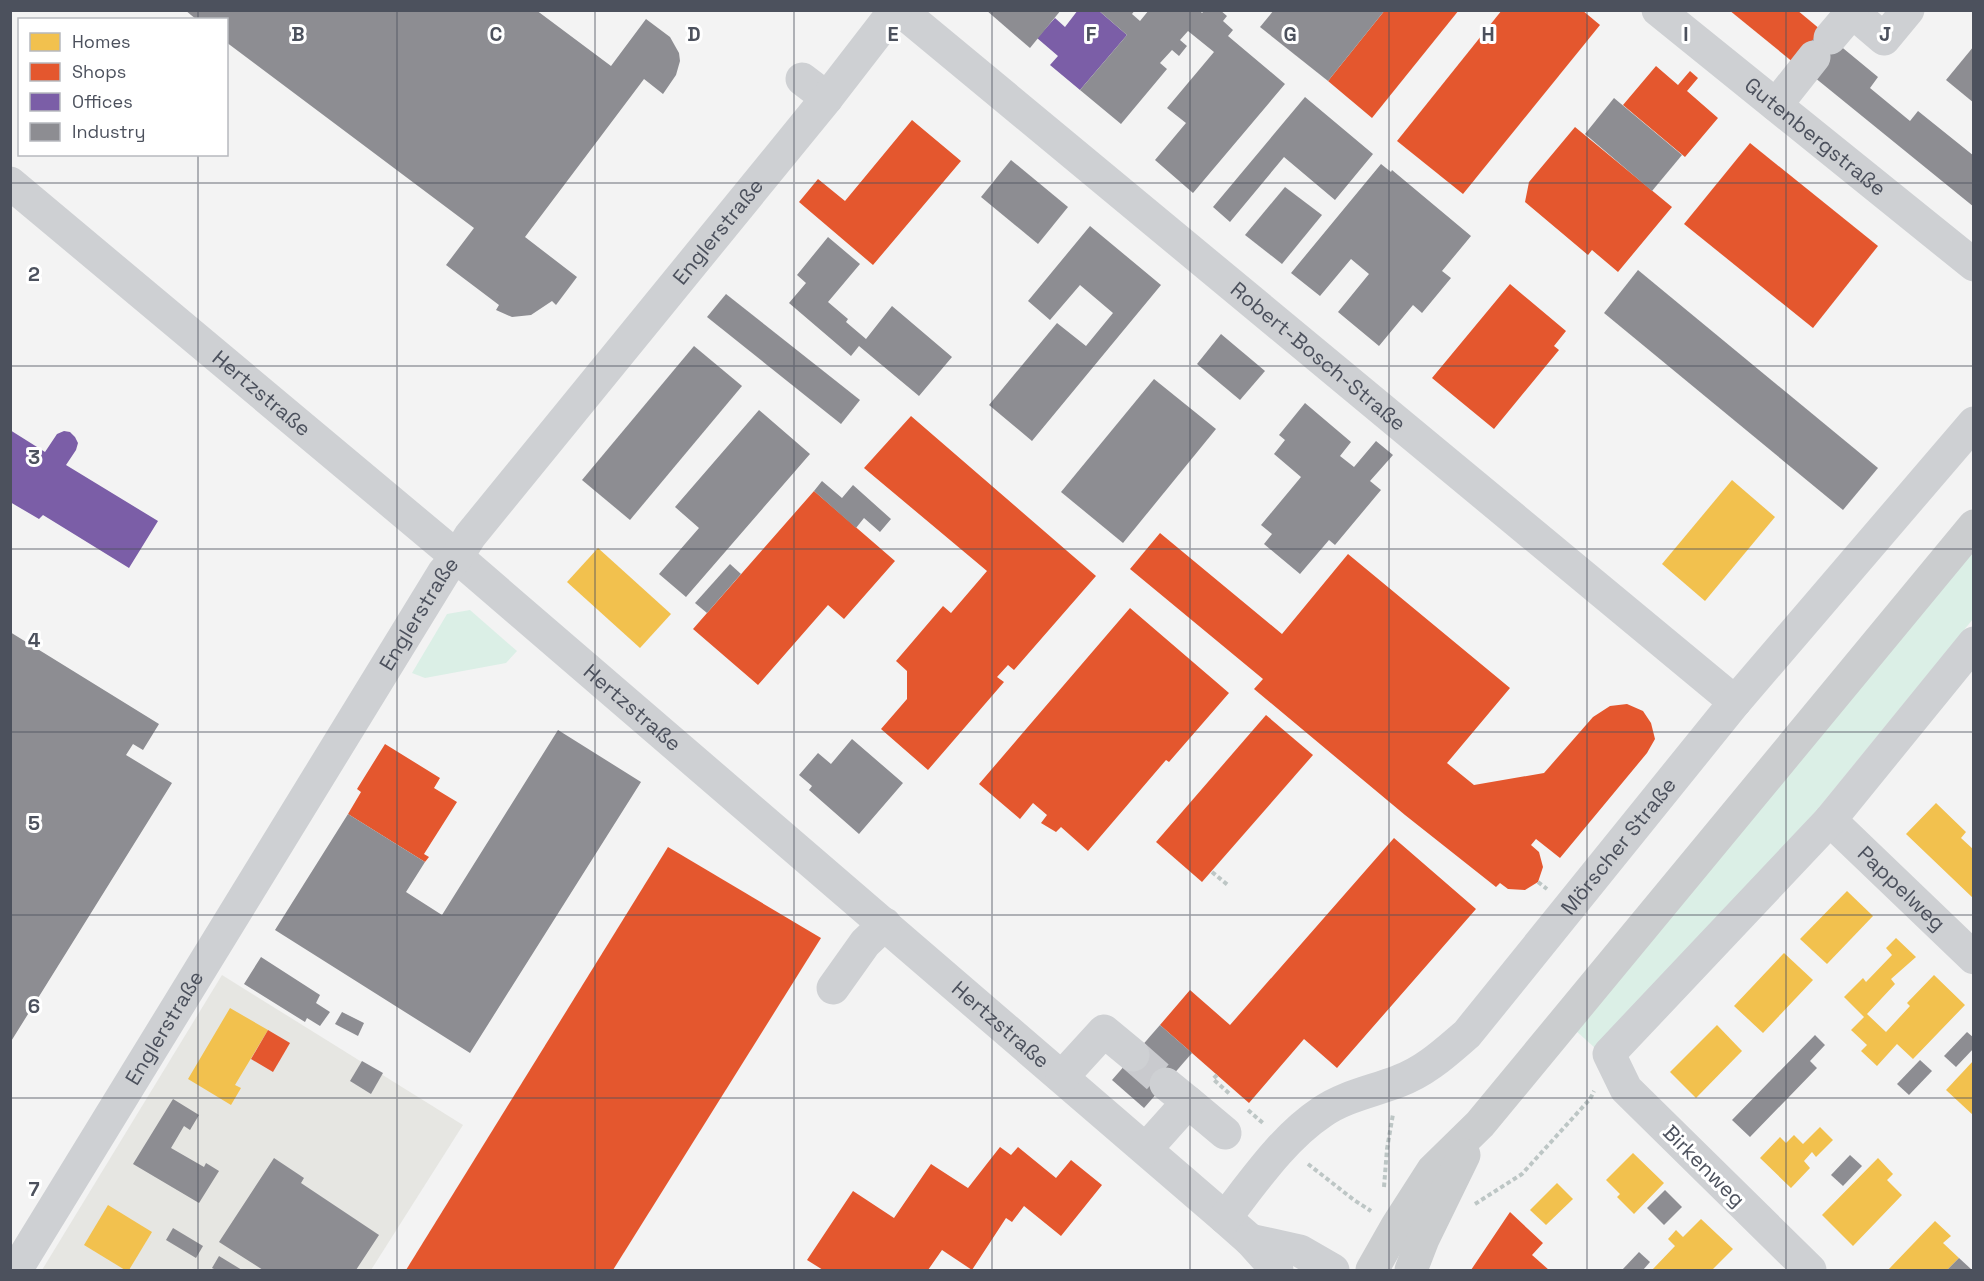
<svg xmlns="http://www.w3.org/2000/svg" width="1984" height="1281" viewBox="0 0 1984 1281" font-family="'Space Grotesk',sans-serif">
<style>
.commercial{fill:#e6e6e2}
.green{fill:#dbefe6}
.homes{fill:#f2c14e}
.shops{fill:#e4572e}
.offices{fill:#7b5ea7}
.industry{fill:#8d8d92}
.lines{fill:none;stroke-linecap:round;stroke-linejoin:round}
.minor-tunnel{stroke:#c9cace;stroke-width:33;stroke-dasharray:33 16;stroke-linecap:butt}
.path{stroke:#bdc6c5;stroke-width:4;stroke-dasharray:4.5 3;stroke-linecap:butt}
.minor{stroke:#ced0d3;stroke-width:33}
.major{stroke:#cbcdcf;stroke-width:33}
.grid{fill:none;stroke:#4c515d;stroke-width:1.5;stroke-opacity:0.55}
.labels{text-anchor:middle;stroke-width:6;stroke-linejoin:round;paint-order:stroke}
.street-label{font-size:21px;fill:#4c515d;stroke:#fff}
.grid-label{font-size:20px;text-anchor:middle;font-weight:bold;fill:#4c515d;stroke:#fff;stroke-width:6;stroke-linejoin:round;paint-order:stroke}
</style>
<rect width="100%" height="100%" fill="#f3f3f3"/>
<polygon class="commercial" points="222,975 463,1125 371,1270 42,1270"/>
<g class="green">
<polygon points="1973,547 1973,619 1808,821 1595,1048 1575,1030"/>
<polygon points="470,610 517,651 506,663 425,678 412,673 447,614"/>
</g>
<g class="homes">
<polygon points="1732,480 1775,517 1705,601 1662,564"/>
<polygon points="598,548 671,614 640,648 567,582"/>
<polygon points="1936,803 1966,832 1961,838 1974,850 1974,899 1906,834"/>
<polygon points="1847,891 1873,916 1827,964 1800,939"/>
<polygon points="1896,938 1916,957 1891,979 1895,984 1867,1014 1886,1032 1910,1006 1907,1003 1934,975 1965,1005 1913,1059 1897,1044 1877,1066 1861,1051 1867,1045 1851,1030 1864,1017 1844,997 1863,978 1866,982 1892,955 1886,948"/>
<polygon points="1784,953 1813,980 1763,1033 1734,1006"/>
<polygon points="230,1008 268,1030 235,1085 241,1088 231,1105 188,1079"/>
<polygon points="1717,1025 1742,1051 1696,1098 1670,1072"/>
<polygon points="1974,1060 1974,1116 1946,1090"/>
<polygon points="1820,1127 1833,1140 1816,1157 1812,1152 1804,1161 1810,1168 1791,1188 1760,1158 1780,1137 1786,1143 1794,1135 1803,1144"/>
<polygon points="1633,1153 1664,1183 1634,1214 1617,1197 1620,1194 1606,1180"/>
<polygon points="1878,1158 1893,1174 1887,1180 1902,1195 1853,1246 1822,1215"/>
<polygon points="1557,1183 1573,1199 1546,1225 1530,1210"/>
<polygon points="108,1205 152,1232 129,1270 125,1270 84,1245"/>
<polygon points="1701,1219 1733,1249 1712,1270 1652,1270 1675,1246 1668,1239 1676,1230 1683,1237"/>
<polygon points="1935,1221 1951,1236 1943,1243 1959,1258 1947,1270 1888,1270"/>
</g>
<g class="shops">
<polygon points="1385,10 1459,10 1372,118 1328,81"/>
<polygon points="1502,10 1582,10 1600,25 1463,194 1397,141"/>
<polygon points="1729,10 1797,10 1821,30 1794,63"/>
<polygon points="1656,66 1678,85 1690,71 1698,78 1687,91 1718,118 1685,157 1623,105"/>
<polygon points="912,120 961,161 873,265 799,202 818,179 845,201"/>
<polygon points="1575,127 1672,207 1618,272 1592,250 1588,255 1525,202 1529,182"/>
<polygon points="1750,143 1878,246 1813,328 1684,224"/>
<polygon points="1510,284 1566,331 1554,346 1559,350 1494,429 1432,378"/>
<polygon points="911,416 1096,576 1014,670 1008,665 997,677 1004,682 928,770 881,729 907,699 907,671 896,661 943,606 951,613 987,571 864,468"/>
<polygon points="814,491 895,561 844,619 828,605 758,685 693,629"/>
<polygon points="1160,533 1282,634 1348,554 1510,688 1447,763 1474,785 1544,773 1593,717 1610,706 1627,704 1643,711 1651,723 1655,739 1647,753 1560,858 1536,839 1531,845 1539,852 1543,867 1538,882 1525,890 1508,889 1500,883 1496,887 1405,815 1254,689 1263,679 1130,569"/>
<polygon points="1130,608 1229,693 1169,762 1166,760 1088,851 1061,827 1056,832 1041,823 1047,815 1033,803 1020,819 979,784"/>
<polygon points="1266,715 1313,755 1202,882 1156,842"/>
<polygon points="385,744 440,778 434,788 457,802 424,854 429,857 425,862 348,814 361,792 357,789"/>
<polygon points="1394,838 1476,909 1337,1068 1304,1039 1249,1103 1160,1025 1190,990 1230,1025"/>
<polygon points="668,847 821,938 613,1270 406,1270"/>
<polygon points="268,1030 290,1043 273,1072 251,1059"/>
<polygon points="1000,1147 1011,1155 1018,1147 1056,1178 1071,1160 1102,1185 1061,1236 1024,1206 1012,1222 1006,1218 972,1270 942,1250 928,1270 823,1270 807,1260 853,1191 894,1218 931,1164 968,1188"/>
<polygon points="1510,1212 1543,1243 1532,1255 1549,1270 1471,1270"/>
</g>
<g class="offices">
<polygon points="1078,10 1098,10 1127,35 1080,90 1050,65 1058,56 1037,38 1055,18 1065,27"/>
<polygon points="10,430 45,452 57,434 64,431 70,432 75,437 78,443 76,450 66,465 158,521 129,568 43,515 39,519 10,502 12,496 10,495"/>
</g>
<g class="industry">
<polygon points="185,10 536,10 611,66 646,19 670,37 679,53 680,61 676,75 663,94 644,79 525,237 577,277 556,305 552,301 531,315 512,317 496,310 499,305 446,265 474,228 226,42 226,20 197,20"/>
<polygon points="986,10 1061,10 1030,48"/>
<polygon points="1098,10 1135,10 1132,14 1140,21 1149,10 1199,10 1202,13 1205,10 1220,10 1227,16 1223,21 1233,30 1228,36 1285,84 1193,193 1155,160 1186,123 1167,108 1214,52 1188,31 1180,40 1187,46 1179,56 1172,50 1160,63 1167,69 1121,124 1080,90 1127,35"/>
<polygon points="1274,10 1385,10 1328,81 1260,27"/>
<polygon points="1821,30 1878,77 1870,88 1910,121 1918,111 1974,156 1974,207 1814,77 1805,49"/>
<polygon points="1974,46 1974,103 1946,80"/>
<polygon points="1305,97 1373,154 1335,200 1284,157 1230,222 1213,207"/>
<polygon points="1614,98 1682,155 1652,191 1585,134"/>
<polygon points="1011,160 1068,207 1038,244 981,197"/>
<polygon points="1381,164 1391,172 1392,170 1471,236 1442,271 1451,278 1422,313 1413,305 1379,346 1338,312 1369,274 1351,259 1320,296 1291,273"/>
<polygon points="1285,187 1322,215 1282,264 1245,235"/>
<polygon points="1090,226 1161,285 1032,441 989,405 1057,323 1086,346 1113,313 1080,285 1050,320 1028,301"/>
<polygon points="828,237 860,264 828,302 848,319 846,322 866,339 892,306 952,357 919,396 859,346 851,356 789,303 806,283 797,275"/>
<polygon points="1638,270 1878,468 1843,510 1604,313"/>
<polygon points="726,294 860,400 841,424 707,317"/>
<polygon points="1221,334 1265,371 1240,400 1197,364"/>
<polygon points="694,346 742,386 630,520 582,480"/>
<polygon points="1154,379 1216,429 1123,543 1061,492"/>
<polygon points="1305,403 1351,442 1340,456 1354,467 1376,441 1393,455 1370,481 1381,490 1335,545 1329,540 1300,574 1264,544 1272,534 1261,525 1301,477 1274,454 1285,440 1279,435"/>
<polygon points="759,410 810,454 686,597 659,574 699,528 675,507"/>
<polygon points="822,481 842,498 853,485 891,519 880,532 864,518 856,528 814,491"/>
<polygon points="730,564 741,574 707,613 695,603"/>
<polygon points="10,632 159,724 143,750 133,744 126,755 172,783 10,1043"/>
<polygon points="558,730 641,782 470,1053 275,930 348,814 425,862 406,892 442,915"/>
<polygon points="852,739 903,783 859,834 809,790 812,786 799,775 818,753 831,764"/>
<polygon points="261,957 320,995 316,1003 330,1012 320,1026 307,1018 305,1022 244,984"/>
<polygon points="342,1012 364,1023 358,1036 335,1024"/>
<polygon points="1160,1025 1192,1053 1144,1108 1112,1080"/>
<polygon points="1967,1032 1974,1038 1974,1048 1956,1067 1944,1056"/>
<polygon points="1815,1035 1825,1045 1810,1061 1817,1068 1750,1137 1732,1120"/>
<polygon points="1920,1060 1932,1071 1909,1095 1897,1084"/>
<polygon points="362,1061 383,1073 371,1094 350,1081"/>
<polygon points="173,1099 199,1115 190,1130 184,1126 171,1148 204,1167 206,1163 219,1171 199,1203 133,1164"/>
<polygon points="1850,1155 1862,1166 1843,1186 1831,1175"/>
<polygon points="274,1158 304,1178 301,1183 379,1235 356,1270 263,1270 219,1242"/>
<polygon points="1665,1190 1682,1207 1664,1225 1647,1208"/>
<polygon points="173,1228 203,1246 196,1258 166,1240"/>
<polygon points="1639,1252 1650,1262 1643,1270 1622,1270"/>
<polygon points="219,1256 242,1270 216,1270 212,1268"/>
<polygon points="1959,1258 1972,1270 1947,1270"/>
</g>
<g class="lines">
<polyline class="minor-tunnel" points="1133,1055 1166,1084"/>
<g class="path">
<polyline points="1212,872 1229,886"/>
<polyline points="1538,882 1547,889"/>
<polyline points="1217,1075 1213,1079 1231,1095"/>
<polyline points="1248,1110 1264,1124"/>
<polyline points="1308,1164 1354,1200 1371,1211"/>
<polyline points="1384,1187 1387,1149 1393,1114"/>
<polyline points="1475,1204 1522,1174 1590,1099 1594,1091"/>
</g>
<g class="minor">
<path id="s1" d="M 900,10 L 1735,702"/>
<path id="s2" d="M 1658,10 L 1974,265"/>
<polyline points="1850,10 1884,39 1908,10"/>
<polyline points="1830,38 1852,12"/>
<polyline points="802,79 827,98"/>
<polyline points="1776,105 1814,57"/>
<path id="s3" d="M 10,183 L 457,557 L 1225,1218 L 1250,1240 L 1277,1270"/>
<path id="s4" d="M 1830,820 L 1974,958"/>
<polyline points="833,988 865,943 885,924"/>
<polyline points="1062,1077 1104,1031 1133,1055"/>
<polyline points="1188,1102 1225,1133"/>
<polyline points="1146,1149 1188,1102 1166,1084"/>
<path id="s5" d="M 1225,1218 C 1254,1181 1283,1138 1322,1112 C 1345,1096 1374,1091 1399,1081 C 1426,1071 1446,1052 1467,1034 L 1735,702 L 1974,423"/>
<polyline points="1250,1240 1300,1251 1333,1270"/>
<path id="s6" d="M 16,1270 L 444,572 L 457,557 L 470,536 L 827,98 L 895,10"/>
<polyline points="1810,1270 1626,1089 1609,1054 1830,820 1974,643"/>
</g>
<g class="major">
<polyline points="1372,1270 1397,1226 1433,1170 1480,1124 1974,526"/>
<polyline points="1411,1270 1423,1239 1464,1155"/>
</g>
</g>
<path class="grid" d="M 198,10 L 198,20M 397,10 L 397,1270M 595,10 L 595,1270M 794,10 L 794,1270M 992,10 L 992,1270M 1190,10 L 1190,1270M 1389,10 L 1389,1270M 1587,10 L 1587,1270M 1786,10 L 1786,1270M 198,154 L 198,1270M 10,183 L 1974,183M 10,366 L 1974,366M 10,549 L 1974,549M 10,732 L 1974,732M 10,915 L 1974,915M 10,1098 L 1974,1098"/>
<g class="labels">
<g class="street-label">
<text dy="7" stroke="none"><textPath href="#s2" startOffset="202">Gutenbergstraße</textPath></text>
<text dy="7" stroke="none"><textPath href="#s6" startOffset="1256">Englerstraße</textPath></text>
<text dy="7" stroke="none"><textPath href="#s1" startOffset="543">Robert-Bosch-Straße</textPath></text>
<text dy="7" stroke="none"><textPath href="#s3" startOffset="328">Hertzstraße</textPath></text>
<text dy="7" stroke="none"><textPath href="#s6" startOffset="770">Englerstraße</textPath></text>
<text dy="7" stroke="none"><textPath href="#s3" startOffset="814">Hertzstraße</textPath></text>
<text dy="7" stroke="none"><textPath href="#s5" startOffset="552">Mörscher Straße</textPath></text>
<text dy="7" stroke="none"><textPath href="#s4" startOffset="99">Pappelweg</textPath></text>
<text dy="7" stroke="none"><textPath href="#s3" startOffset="1300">Hertzstraße</textPath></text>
<text dy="7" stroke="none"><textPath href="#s6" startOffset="284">Englerstraße</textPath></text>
<text transform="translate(1704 1166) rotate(45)" y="7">Birkenweg</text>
</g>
</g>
<g class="grid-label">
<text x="298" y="41">B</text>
<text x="496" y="41">C</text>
<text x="694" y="41">D</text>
<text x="893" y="41">E</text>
<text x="1091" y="41">F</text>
<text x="1290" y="41">G</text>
<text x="1488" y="41">H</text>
<text x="1686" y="41">I</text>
<text x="1885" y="41">J</text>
<text x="34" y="281">2</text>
<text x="34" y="464">3</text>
<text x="34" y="647">4</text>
<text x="34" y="830">5</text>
<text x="34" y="1013">6</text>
<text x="34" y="1196">7</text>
</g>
<rect width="1984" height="1281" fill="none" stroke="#4c515d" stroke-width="24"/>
<rect x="18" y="18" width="210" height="138" fill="#ffffff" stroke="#b7b9be" stroke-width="1.5"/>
<rect x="30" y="33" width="30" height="18" fill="#f2c14e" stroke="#b7b9be" stroke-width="1.5"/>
<text x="72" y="48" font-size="18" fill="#4c515d">Homes</text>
<rect x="30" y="63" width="30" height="18" fill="#e4572e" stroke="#b7b9be" stroke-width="1.5"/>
<text x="72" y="78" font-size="18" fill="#4c515d">Shops</text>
<rect x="30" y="93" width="30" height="18" fill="#7b5ea7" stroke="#b7b9be" stroke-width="1.5"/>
<text x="72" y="108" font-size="18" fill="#4c515d">Offices</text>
<rect x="30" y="123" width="30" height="18" fill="#8d8d92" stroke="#b7b9be" stroke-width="1.5"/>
<text x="72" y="138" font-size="18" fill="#4c515d">Industry</text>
</svg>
